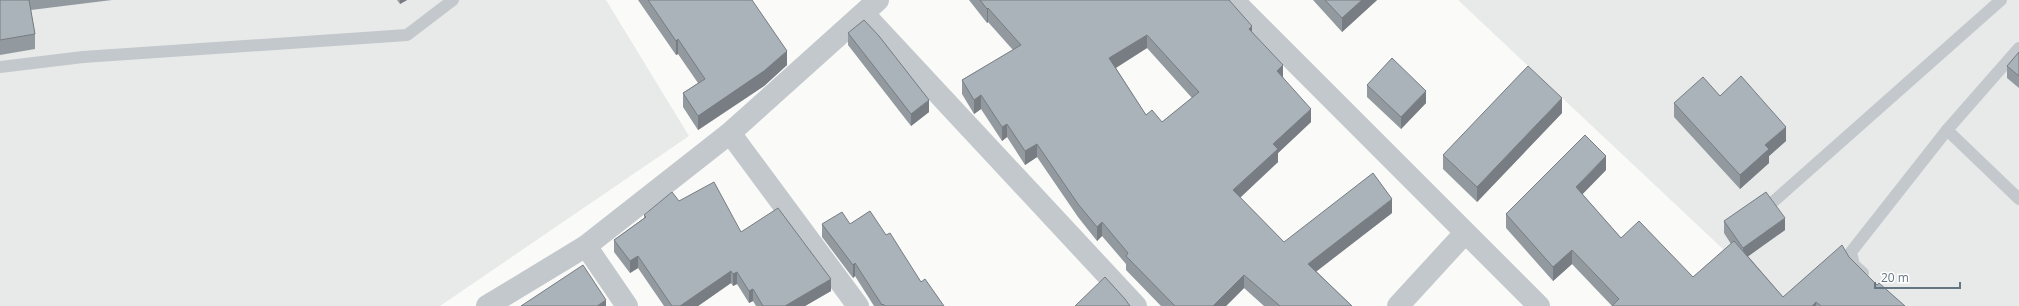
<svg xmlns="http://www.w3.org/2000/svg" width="2019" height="306" viewBox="0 0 2019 306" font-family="'Open Sans',sans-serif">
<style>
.built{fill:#e8e9e9}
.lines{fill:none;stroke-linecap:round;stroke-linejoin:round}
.lane{stroke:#c3c8cc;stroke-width:12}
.street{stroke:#c3c8cc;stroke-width:22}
.wall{fill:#929a9f;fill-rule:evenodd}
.shaded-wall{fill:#777d82}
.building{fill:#aab3b9;stroke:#777d82;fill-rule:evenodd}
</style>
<rect width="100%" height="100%" fill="#fafaf8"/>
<g class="built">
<polygon points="0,0 606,0 689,136 440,306 0,306"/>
<polygon points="1458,0 2019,0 2019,306 1780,306 1741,266"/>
</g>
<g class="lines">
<g class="lane">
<polyline points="0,67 83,57 407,35 453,0"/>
<polyline points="1947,130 2019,199"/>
<polyline points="1773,202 2001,0"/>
<polyline points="1863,273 1854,265 1851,252 1947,130 2019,48"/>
</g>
<g class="street">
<polyline points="1233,0 1539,306"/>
<polyline points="864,14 1136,306"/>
<polyline points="730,133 858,306"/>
<polyline points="586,246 627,306"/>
<polyline points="487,306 586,246 730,133 878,0"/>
<polyline points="1398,306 1465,233"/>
</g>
</g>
<g class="wall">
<polygon points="0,0 112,0 31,10 35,34 35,49 0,55"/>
<polygon points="397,0 407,0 400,4"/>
<polygon points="638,0 752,0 787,65 764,86 698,130 683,107 683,93 698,83 678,54 676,55"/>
<path d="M 969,0 L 1229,0 L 1252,32 L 1283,77 L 1311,122 L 1278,153 L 1278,162 L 1240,198 L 1284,242 L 1392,213 L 1316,271 L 1352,306 L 1264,306 L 1244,288 L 1226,306 L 1161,306 L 1126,270 L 1126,264 L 1102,236 L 1097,241 L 1078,217 L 1037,157 L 1025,165 L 1007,137 L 1002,141 L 981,109 L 974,114 L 962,94 L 962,80 L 1013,50 L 988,22 L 987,23 ZM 1147,48 L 1192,98 L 1162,122 L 1146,115 L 1116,68 Z"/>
<polygon points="1313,0 1377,0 1342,32"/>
<polygon points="848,33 929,112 911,126 848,45"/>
<polygon points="2019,52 2019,88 2007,78 2007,66"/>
<polygon points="1367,85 1426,103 1401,129 1367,97"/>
<polygon points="1720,96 1786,141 1769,156 1769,163 1740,189 1674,117 1674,103"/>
<polygon points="1562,113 1477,202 1443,169 1443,155"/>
<polygon points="1606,170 1582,194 1621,238 1693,277 1731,244 1724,233 1724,221 1785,230 1748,256 1783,297 1849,257 1877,285 1905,306 1612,306 1572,264 1553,281 1506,228 1506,214"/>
<polygon points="679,201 741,232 831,291 805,306 756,306 753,301 749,303 737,284 733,286 731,283 698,306 664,306 638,268 630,273 614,252 614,240 644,218 644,215"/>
<polygon points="822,224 850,224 886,235 921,282 944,306 874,306 855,276 853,278 822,237"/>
</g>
<g class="shaded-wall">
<polygon points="400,0 407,0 400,4"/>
<polygon points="1362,0 1377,0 1342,32 1342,18"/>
<polygon points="988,8 988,22 987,23 987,9"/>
<polygon points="1252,26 1252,40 1249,29"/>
<polygon points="1147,35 1147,48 1109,72 1109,58"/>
<polygon points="678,39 678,54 676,55 676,41"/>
<polygon points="787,51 787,65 764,86 698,130 698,116"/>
<polygon points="1283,65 1283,79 1277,71"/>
<polygon points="1426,91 1426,103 1401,129 1401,117"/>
<polygon points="981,95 981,109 974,114 974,100"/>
<polygon points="1562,98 1562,113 1477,202 1477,187"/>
<polygon points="929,100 929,112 911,126 911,114"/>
<polygon points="1311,109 1311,122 1278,153 1278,162 1233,204 1233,190 1273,144"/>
<polygon points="1007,124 1007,137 1002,141 1002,127"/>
<polygon points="1786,127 1786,141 1769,156 1769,163 1740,189 1740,175 1765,145"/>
<polygon points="1037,144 1037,157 1025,165 1025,151"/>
<polygon points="1606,156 1606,170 1576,201 1576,187"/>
<polygon points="1392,199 1392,213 1308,278 1308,264"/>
<polygon points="1785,218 1785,230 1743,260 1743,248"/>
<polygon points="1102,222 1102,236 1097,241 1097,227"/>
<polygon points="1572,250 1572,264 1553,281 1553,267"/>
<polygon points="638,256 638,268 630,273 630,261"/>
<polygon points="855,263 855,276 853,278 853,265"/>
<polygon points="731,271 731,283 698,306 680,306"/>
<polygon points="737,272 737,284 733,286 733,274"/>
<polygon points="1244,275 1244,288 1226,306 1213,306"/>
<polygon points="831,279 831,291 805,306 785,306"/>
<polygon points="753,289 753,301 749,303 749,291"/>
<polygon points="606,300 606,306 597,306"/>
<polygon points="1816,302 1816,306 1812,306"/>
</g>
<g class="building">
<polygon points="0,0 29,0 35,34 0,40"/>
<polygon points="648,0 752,0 787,51 764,71 698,116 683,93 705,79 678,39 676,41"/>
<path d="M 980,0 L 1229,0 L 1252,26 L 1249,29 L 1283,65 L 1277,71 L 1311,109 L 1273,144 L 1278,149 L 1233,190 L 1284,242 L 1373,173 L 1392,199 L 1308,264 L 1352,306 L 1280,306 L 1244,275 L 1213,306 L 1175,306 L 1126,256 L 1128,253 L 1102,222 L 1097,227 L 1078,204 L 1037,144 L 1025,151 L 1007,124 L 1002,127 L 981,95 L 974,100 L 962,80 L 1021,45 L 988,8 L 987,9 ZM 1147,35 L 1199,92 L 1162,122 L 1152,110 L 1146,115 L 1109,58 Z"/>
<polygon points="1325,0 1362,0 1342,18"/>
<polygon points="864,20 879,36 929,100 911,114 848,33"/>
<polygon points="2019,52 2019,76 2007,66"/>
<polygon points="1392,58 1426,91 1401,117 1367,85"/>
<polygon points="1528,66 1562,98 1477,187 1443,155"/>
<polygon points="1741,76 1786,127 1765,145 1769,149 1740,175 1674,103 1703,77 1720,96"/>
<polygon points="1585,135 1606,156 1576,187 1621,238 1639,221 1693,277 1734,241 1783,297 1842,245 1849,257 1877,285 1879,283 1905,306 1821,306 1816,302 1812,306 1612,306 1619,299 1572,250 1553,267 1506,214"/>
<polygon points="714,182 741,232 778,208 831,279 785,306 763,306 753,289 749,291 737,272 733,274 731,271 680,306 672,306 638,256 630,261 614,240 646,217 644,215 672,192 679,201"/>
<polygon points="1766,192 1785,218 1743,248 1724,221"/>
<polygon points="870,211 886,235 890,233 921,282 925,279 944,306 885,306 883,304 882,305 855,263 853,265 822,224 842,212 850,224"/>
<polygon points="583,265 606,300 597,306 521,306"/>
<polygon points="1105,277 1125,299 1130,306 1075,306"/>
</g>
<path d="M1875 282v6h85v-6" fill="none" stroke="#657683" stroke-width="2"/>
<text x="1881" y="282" font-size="12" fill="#657683" stroke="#ffffff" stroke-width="3" paint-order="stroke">20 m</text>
</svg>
